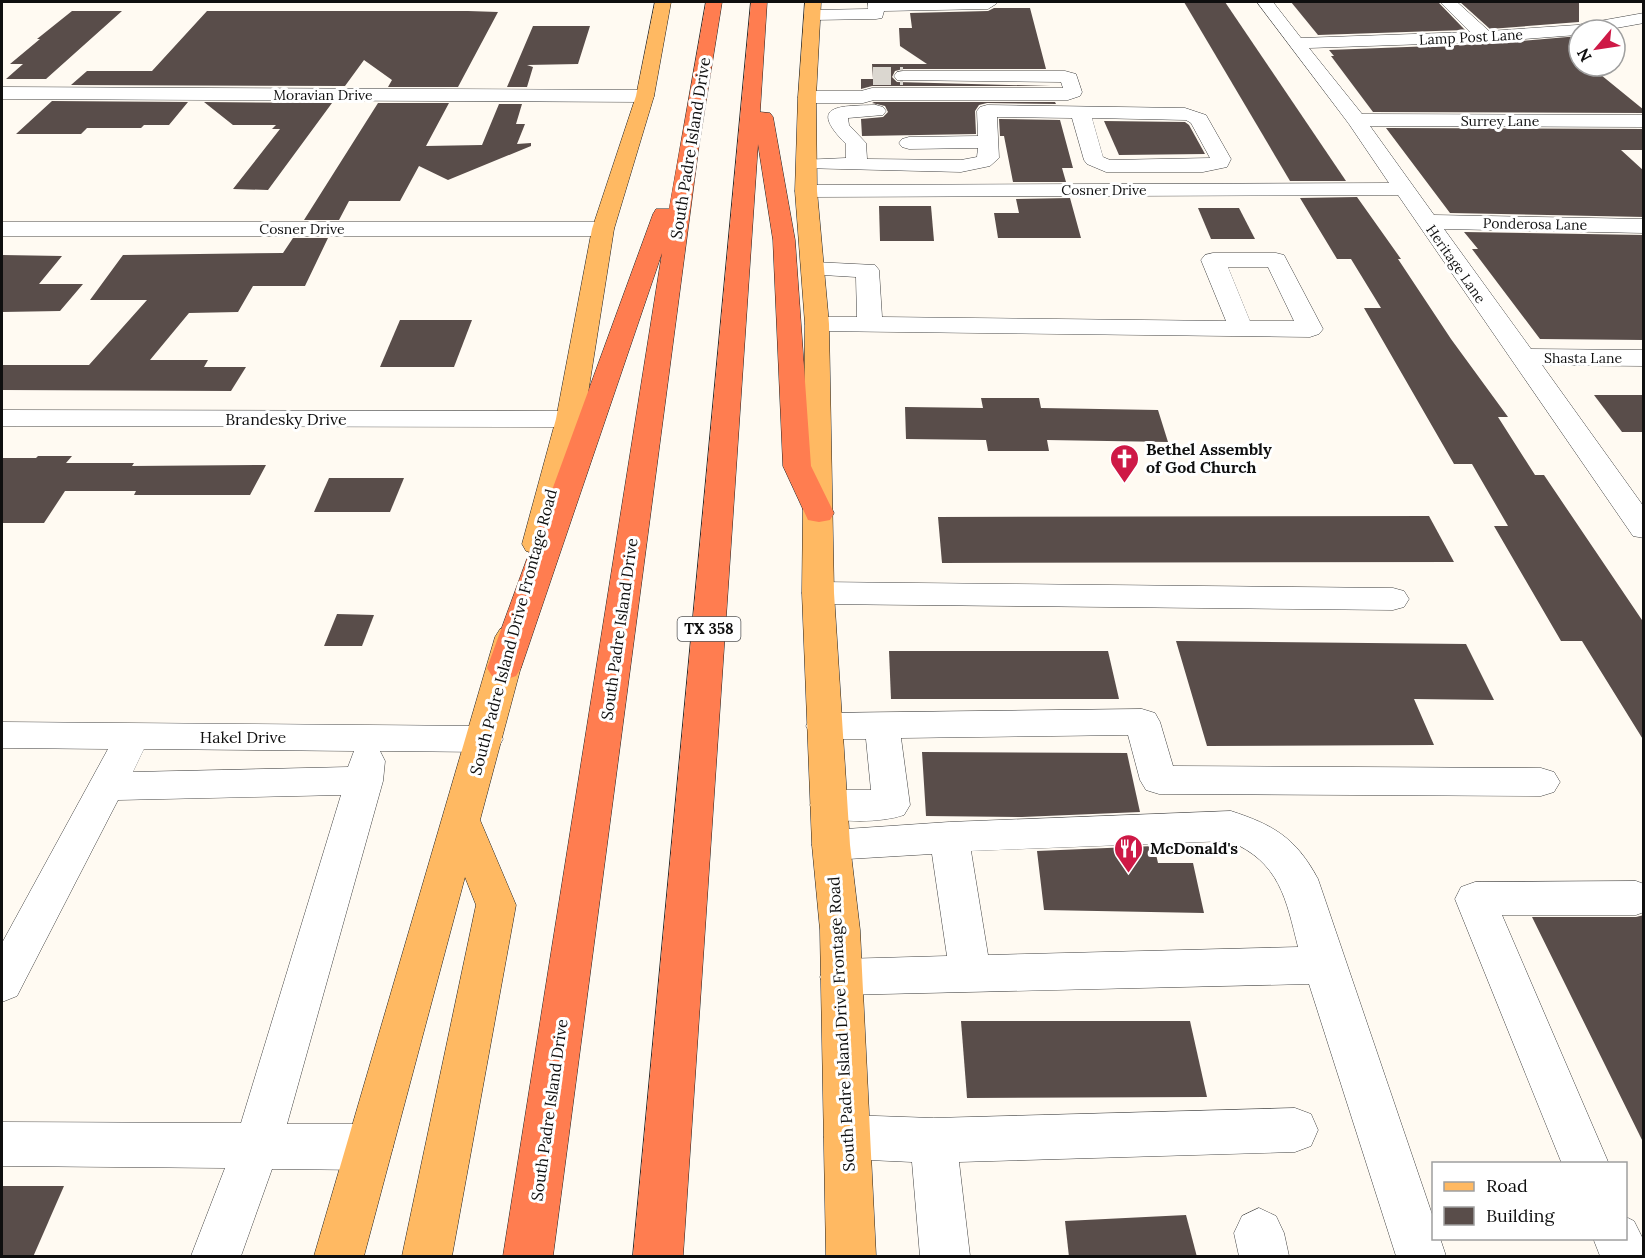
<svg xmlns="http://www.w3.org/2000/svg" width="1645" height="1258" viewBox="0 0 1645 1258" font-family="Lora,serif">
<style>
.building{fill:#594d4a}
.lines{fill:none;stroke-linecap:round;stroke-linejoin:round}
.minor-tunnel{stroke:#dbd7d0;stroke-width:18;stroke-dasharray:18 9;stroke-linecap:butt}
.minor-casing{stroke:#424242;stroke-width:1}
.major-casing{stroke:#202020;stroke-width:1}
.highway-casing{stroke:#202020;stroke-width:1}
.minor{fill:#fff;fill-rule:evenodd}
.major{fill:#ffb962;fill-rule:evenodd}
.highway{fill:#ff7d50;fill-rule:evenodd}
.labels{text-anchor:middle;stroke-width:6;stroke-linejoin:round;paint-order:stroke}
.far-street-label{font-size:14px;fill:#0f0f0f;stroke:#fff}
.shield{fill:#fff;stroke:#575757;stroke-width:1.5}
.shield-label{font-size:15px;font-weight:bold;fill:#0f0f0f}
.street-label{font-size:16px;fill:#0f0f0f;stroke:#fff}
.poi-label{font-size:16px;font-weight:bold;fill:#0f0f0f;stroke:#fff;text-anchor:start}
</style>
<rect width="100%" height="100%" fill="#fffaf2"/>
<g class="building">
<polygon points="1184,2 1225,2 1346,181 1290,181"/>
<polygon points="1291,2 1438,2 1465,30 1318,35"/>
<polygon points="1460,2 1579,2 1579,22 1490,29"/>
<polygon points="994,8 1030,8 1046,69 903,69 895,71 892,77 897,82 1051,86 872,86 861,89 861,79 873,79 872,64 927,64 900,46 899,28 912,28 910,13 988,11"/>
<polygon points="72,11 122,11 46,79 6,79 23,64 10,64 40,39 37,39"/>
<polygon points="207,11 468,11 498,12 458,87 388,87 392,80 364,60 345,86 71,85 87,71 152,71"/>
<polygon points="533,26 590,26 578,64 527,65 533,67 527,87 507,87"/>
<polygon points="1579,36 1579,66 1590,66 1644,110 1644,113 1373,112 1331,56 1334,56 1329,50 1485,44"/>
<polygon points="52,101 188,102 169,125 144,125 141,128 87,128 81,134 16,134"/>
<polygon points="204,102 332,103 268,190 233,189 280,129 272,129 276,125 233,125"/>
<polygon points="874,102 1055,102 1056,104 987,103 979,105 975,111 976,134 862,136 861,119 883,117 888,112 885,106 872,103"/>
<polygon points="378,103 449,103 426,146 482,145 499,104 522,104 516,124 525,124 517,144 531,143 531,146 448,180 419,166 400,201 349,201 339,220 304,220"/>
<polygon points="999,119 1060,120 1073,168 1062,168 1066,182 1013,182 1004,136 1000,136"/>
<polygon points="1104,121 1185,122 1189,125 1205,154 1119,155"/>
<polygon points="1386,128 1644,129 1644,150 1621,150 1644,171 1644,217 1450,213"/>
<polygon points="1357,197 1401,259 1398,259 1451,339 1508,417 1498,417 1535,475 1544,475 1644,623 1644,741 1582,641 1561,641 1494,526 1508,526 1472,464 1454,464 1364,308 1381,308 1351,259 1337,259 1300,198"/>
<polygon points="1070,198 1081,238 998,238 994,213 1019,213 1016,199"/>
<polygon points="879,206 931,206 934,241 880,241"/>
<polygon points="1198,208 1239,208 1255,239 1211,239"/>
<polygon points="1464,232 1644,235 1644,340 1540,339 1472,249 1478,249"/>
<polygon points="293,238 328,238 305,286 253,286 238,312 189,313 150,360 208,360 204,367 246,367 231,391 2,390 2,365 89,365 147,300 90,300 123,255 283,253"/>
<polygon points="2,255 62,256 39,284 83,284 60,311 2,312"/>
<polygon points="400,320 472,320 454,367 380,367"/>
<polygon points="1594,395 1644,395 1644,432 1622,432"/>
<polygon points="981,398 1039,398 1041,408 1158,410 1168,442 1047,440 1049,451 988,451 986,440 906,439 905,407 983,408"/>
<polygon points="38,456 72,456 66,463 134,463 132,466 266,465 250,495 134,495 136,491 65,491 44,523 2,523 2,458 36,458"/>
<polygon points="329,478 404,478 390,512 314,512"/>
<polygon points="1429,516 1454,562 942,563 938,517"/>
<polygon points="337,614 374,615 362,646 324,646"/>
<polygon points="1176,641 1466,644 1494,700 1414,699 1434,745 1207,746"/>
<polygon points="889,651 1108,651 1119,699 891,699"/>
<polygon points="922,752 1127,753 1140,812 1022,817 926,816"/>
<polygon points="1154,846 1158,863 1193,863 1204,913 1044,910 1037,851"/>
<polygon points="1644,915 1644,1144 1532,917 1636,917"/>
<polygon points="961,1021 1190,1021 1207,1097 967,1098"/>
<polygon points="2,1186 64,1186 33,1257 2,1257"/>
<polygon points="1186,1215 1197,1257 1069,1257 1065,1221"/>
</g>
<g class="lines">
<polyline class="minor-tunnel" points="873,76 903,76"/>
<defs>
<g id="minor">
<polygon points="868,2 996,2 996,4 988,9 884,11 882,18 876,19 812,20 804,15 812,10 868,9"/>
<polygon points="1257,2 1273,2 1301,38 1470,32 1440,2 1457,2 1489,31 1577,25 1644,13 1644,23 1605,30 1579,30 1577,35 1485,42 1309,48 1362,114 1644,115 1644,127 1370,126 1434,215 1644,219 1644,233 1444,229 1531,349 1644,350 1644,366 1542,365 1644,507 1644,538 1633,536 1398,195 806,197 798,196 795,191 798,186 806,185 1389,183 1349,124"/>
<polygon points="903,71 1065,71 1076,74 1082,92 1080,96 1068,100 874,100 863,103 807,103 800,101 798,97 800,93 807,91 861,91 872,88 1063,88 1061,82 897,80 894,76 897,72"/>
<polygon points="2,87 645,90 652,92 654,96 652,100 645,102 2,99"/>
<path d="M 876,105 L 883,107 L 886,111 L 883,115 L 848,118 L 849,125 L 866,143 L 867,159 L 961,160 L 977,157 L 978,148 L 909,149 L 902,147 L 899,143 L 902,139 L 909,137 L 978,136 L 977,111 L 980,107 L 987,105 L 1185,108 L 1206,115 L 1231,159 L 1227,167 L 1203,172 L 1106,172 L 1087,164 L 1084,160 L 1072,118 L 997,117 L 999,158 L 990,166 L 961,172 L 801,168 L 798,164 L 801,160 L 846,158 L 846,144 C 806,104 841,106 876,105 ZM 1092,118 L 1186,120 L 1191,123 L 1210,158 L 1110,160 L 1103,157 Z"/>
<polygon points="2,222 603,222 611,224 614,229 611,234 603,236 2,236"/>
<path d="M 1213,253 L 1276,253 L 1284,255 L 1323,329 L 1319,334 L 1310,337 L 817,331 L 808,329 L 805,324 L 808,319 L 817,317 L 857,317 L 856,277 L 806,274 L 802,269 L 806,264 L 814,262 L 875,265 L 879,270 L 882,317 L 1226,321 L 1201,260 L 1205,255 ZM 1228,267 L 1268,267 L 1294,321 L 1250,321 Z"/>
<polygon points="2,410 570,411 580,413 584,419 580,425 570,427 2,426"/>
<polygon points="818,582 1393,588 1404,591 1409,599 1404,607 1393,610 818,604 807,601 802,593 807,585"/>
<path d="M 1142,709 L 1155,713 L 1160,722 L 1173,766 L 1541,768 L 1554,772 L 1560,782 L 1554,792 L 1541,796 L 1159,794 L 1146,790 L 1140,780 L 1128,735 L 901,738 L 910,805 L 904,815 C 881,823 839,823 816,815 L 810,805 L 816,795 L 829,790 L 871,790 L 866,739 L 824,739 L 811,735 L 806,726 L 811,717 L 824,713 Z"/>
<path d="M 2,722 L 485,726 L 498,730 L 503,739 L 498,748 L 485,752 L 380,751 L 385,761 L 383,781 L 287,1124 L 370,1124 L 387,1131 L 393,1147 L 387,1163 L 370,1170 L 272,1169 L 241,1256 L 191,1256 L 225,1168 L 2,1166 L 2,1122 L 241,1123 L 341,795 L 118,800 L 17,996 L 2,1002 L 2,943 L 108,749 L 2,748 ZM 144,749 L 354,751 L 348,767 L 133,772 Z"/>
<path d="M 1231,811 C 1274,825 1296,838 1318,879 L 1434,1220 L 1434,1238 L 1440,1238 L 1446,1256 L 1396,1256 L 1309,984 L 841,995 L 826,990 L 820,977 L 826,964 L 841,959 L 947,956 L 932,854 L 831,860 L 817,856 L 812,845 L 817,834 L 831,830 L 949,822 ZM 1229,841 C 1280,862 1286,899 1298,947 L 988,955 L 971,851 Z"/>
<polygon points="1636,881 1644,884 1644,912 1636,915 1502,915 1609,1164 1562,1164 1455,899 1461,887 1475,882"/>
<polygon points="1295,1108 1311,1114 1318,1130 1311,1146 1295,1152 959,1162 970,1256 920,1256 912,1162 847,1159 831,1153 824,1137 831,1121 847,1115 933,1118"/>
<polygon points="1259,1208 1276,1216 1284,1233 1289,1256 1239,1256 1234,1233 1242,1216"/>
<polygon points="1626,1217 1634,1221 1644,1241 1644,1256 1600,1256 1593,1238 1626,1238"/>
</g>
<g id="major">
<polygon points="655,2 671,2 654,96 614,229 584,419 552,544 548,551 537,554 526,551 522,544 556,419 592,229 636,96"/>
<polygon points="805,2 821,2 816,97 817,191 829,324 834,593 850,845 860,930 876,1256 826,1256 820,930 812,845 802,593 805,324 795,191 798,97"/>
<polygon points="512,626 524,629 529,637 480,820 516,905 452,1256 402,1256 476,905 465,877 364,1256 314,1256 495,637 500,629"/>
</g>
<g id="highway">
<polygon points="706,2 722,2 699,145 553,1256 503,1256 662,253 521,668 516,676 504,680 492,676 487,668 653,214 656,209 669,209"/>
<polygon points="751,2 767,2 760,112 770,113 773,117 795,240 811,466 834,513 830,520 819,522 808,520 783,466 773,240 758,144 683,1256 633,1256"/>
</g>
</defs>
<use href="#minor" class="minor-casing"/>
<use href="#major" class="major-casing"/>
<use href="#highway" class="highway-casing"/>
<use href="#minor" class="minor"/>
<use href="#major" class="major"/>
<use href="#highway" class="highway"/>
</g>
<defs>
<symbol id="church-pin" viewBox="-11 -11 22 30"><path d="M0 17L-7.5 6A9.5 9.5 0 1 1 7.5 6Z" fill="#ce1946" stroke="#fff"/><path d="M-1.2-6h2.4v3.5h3.3v2.4h-3.3V6h-2.4V-.1h-3.3v-2.4h3.3Z" fill="#fff"/></symbol>
<symbol id="restaurant-pin" viewBox="-11 -11 22 30"><path d="M0 17L-7.5 6A9.5 9.5 0 1 1 7.5 6Z" fill="#ce1946" stroke="#fff"/><path d="M-5-6h1v4h1v-4h1v4h1v-4h1v5L-1.5 .5V6h-2V.5L-5-1ZM5-6V6H3V1.5H1.5Q1.5-4 5-6Z" fill="#fff"/></symbol>
</defs>
<g fill-rule="evenodd">
<use href="#church-pin" x="1108" y="442" width="33" height="45"/>
<use href="#restaurant-pin" x="1112" y="832" width="33" height="45"/>
</g>
<g class="labels">
<g class="far-street-label">
<text transform="translate(1471 37) rotate(-3)" y="5">Lamp Post Lane</text>
<text x="323" y="100">Moravian Drive</text>
<text x="1500" y="126">Surrey Lane</text>
<text x="1104" y="195">Cosner Drive</text>
<text transform="translate(1535 224) rotate(1)" y="5">Ponderosa Lane</text>
<text x="302" y="234">Cosner Drive</text>
<text transform="translate(1456 264) rotate(55)" y="5">Heritage Lane</text>
<text x="1583" y="363">Shasta Lane</text>
</g>
<rect class="shield" x="677.5" y="617" width="63" height="24" rx="4.5"/>
<g class="shield-label">
<text x="709" y="634">TX 358</text>
</g>
<g class="street-label">
<text transform="translate(690 148) rotate(-81)" y="6">South Padre Island Drive</text>
<text x="286" y="425">Brandesky Drive</text>
<text transform="translate(619 629) rotate(-82)" y="6">South Padre Island Drive</text>
<text transform="translate(513 632) rotate(-75)" y="6">South Padre Island Drive Frontage Road</text>
<text x="243" y="743">Hakel Drive</text>
<text transform="translate(841 1024) rotate(-93)" y="6">South Padre Island Drive Frontage Road</text>
<text transform="translate(549 1110) rotate(-82)" y="6">South Padre Island Drive</text>
</g>
<g class="poi-label">
<text x="1146" y="455">Bethel Assembly<tspan x="1146" dy="18">of God Church</tspan></text>
<text x="1150" y="854">McDonald's</text>
</g>
</g>
<rect width="1645" height="1258" fill="none" stroke="#0f0f0f" stroke-width="6"/>
<rect x="1432" y="1162" width="195" height="78" fill="#ffffff" stroke="#9f9f9f" stroke-width="1.5"/>
<rect x="1444" y="1182" width="30" height="9" fill="#ffb962" stroke="#9f9f9f" stroke-width="1.5"/>
<text x="1486" y="1192" font-size="18" fill="#0f0f0f">Road</text>
<rect x="1444" y="1207" width="30" height="18" fill="#594d4a" stroke="#9f9f9f" stroke-width="1.5"/>
<text x="1486" y="1222" font-size="18" fill="#0f0f0f">Building</text>
<g transform="translate(1597 48) rotate(241)"><circle r="28" fill="#ffffff" stroke="#9f9f9f" stroke-width="1.5"/>
<path d="M0-4.5L10 22L0 15L-10 22Z" fill="#ce1946"/>
<text y="-9" font-size="16" font-weight="bold" text-anchor="middle" fill="#0f0f0f">N</text>
</g>
</svg>
